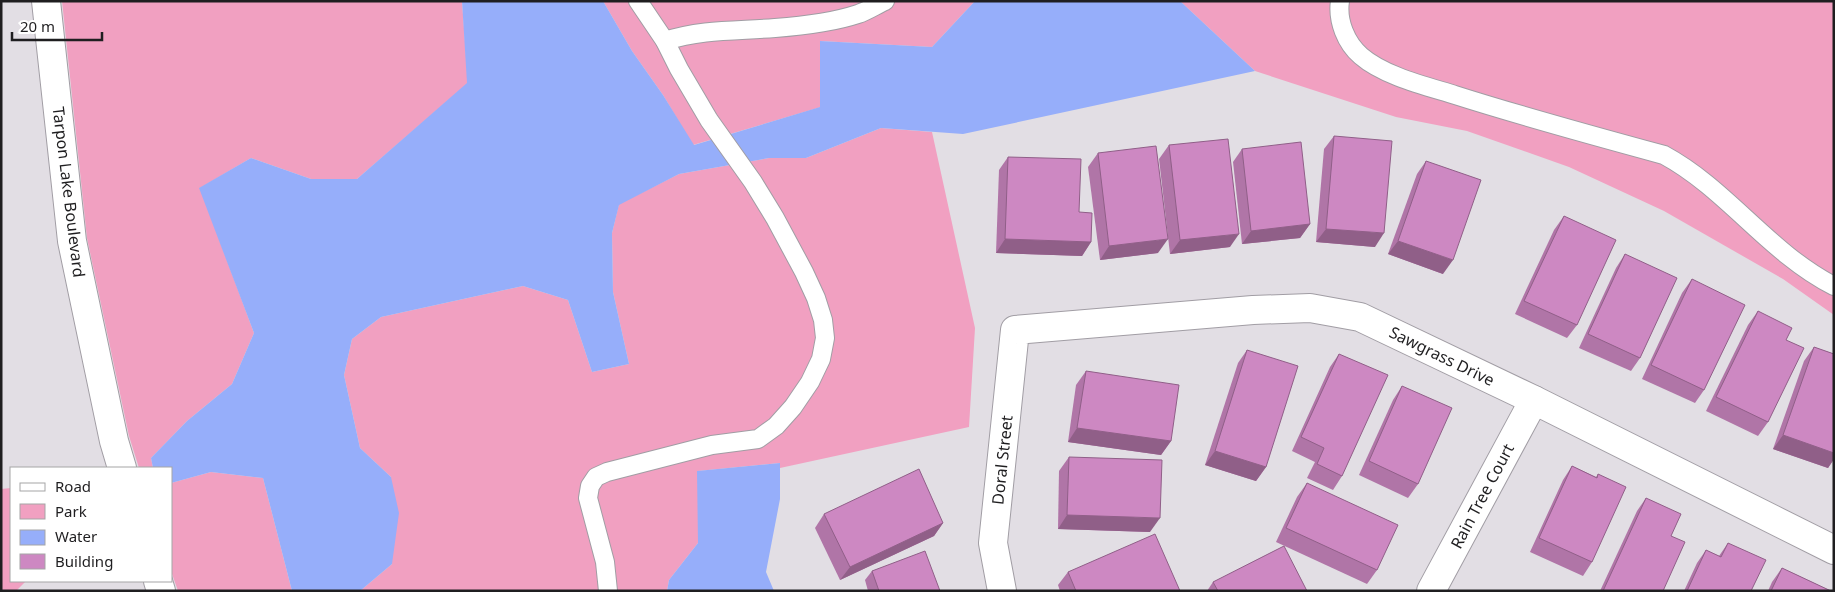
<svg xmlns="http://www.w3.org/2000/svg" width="1835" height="592" viewBox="0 0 1835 592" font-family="'Noto Sans',sans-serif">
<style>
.green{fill:#f1a0c1}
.water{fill:#96aefa}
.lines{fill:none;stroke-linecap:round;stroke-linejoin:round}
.service-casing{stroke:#a19da4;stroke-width:20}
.minor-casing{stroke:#a19da4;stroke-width:30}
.tertiary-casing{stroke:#a19da4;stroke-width:30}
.service{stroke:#fff;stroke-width:18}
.minor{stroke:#fff;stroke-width:28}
.tertiary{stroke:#fff;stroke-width:28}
.wall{fill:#b075a7}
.shaded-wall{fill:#905f88}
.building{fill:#cd88c2;stroke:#905f88}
.labels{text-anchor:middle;stroke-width:4;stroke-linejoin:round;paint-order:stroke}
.street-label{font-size:16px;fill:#1f1e20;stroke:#fff}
</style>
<rect width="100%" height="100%" fill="#e2dee4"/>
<g class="green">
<polygon points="62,1 462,1 468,83 357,179 311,179 251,158 200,188 254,333 232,384 187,421 151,458 153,468 139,468 129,436 87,238"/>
<polygon points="603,1 975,1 932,47 820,41 821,107 693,145 663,95 632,51"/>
<polygon points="1180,1 1834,1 1834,315 1783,279 1664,211 1569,167 1467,131 1396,117 1255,71"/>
<polygon points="881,128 932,132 975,328 969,427 780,468 780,463 698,471 698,543 669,580 667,591 360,591 392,564 391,477 360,448 344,375 352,339 381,317 523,286 568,300 592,372 629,364 613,292 612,233 619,204 679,174 769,158 806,158"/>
<polygon points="211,472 263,478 292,591 178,591 171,571 171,483"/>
<polygon points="11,488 11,581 26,581 16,591 1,591 1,489"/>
</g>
<g class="water">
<polygon points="462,1 603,1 632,51 663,95 694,145 820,107 820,41 932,47 975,1 1180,1 1255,71 963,134 881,128 806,158 769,158 679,174 619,205 612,233 613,292 629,364 592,372 568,300 523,286 381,317 352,339 344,375 360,448 391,477 399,513 392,564 360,591 292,591 263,478 211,472 171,483 171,468 153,468 151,458 187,421 232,384 254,333 199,188 251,158 311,179 357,179 467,83"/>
<polygon points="780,463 780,499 766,572 774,591 667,591 669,580 698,543 697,471"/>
</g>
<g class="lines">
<defs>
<g id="service">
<path d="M 1340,1 C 1337,21 1346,43 1361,56 C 1384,76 1426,86 1455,95 C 1524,117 1594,136 1664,155 C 1727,189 1769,253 1834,286"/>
<path d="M 665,41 C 702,29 737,31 775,28 C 802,26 831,23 858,14 C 867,11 876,5 885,1"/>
<polyline points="608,591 605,562 588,498 590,486 596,477 607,472 712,445 758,439 776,426 793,407 810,382 821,359 825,338 823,320 816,298 804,272 775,218 753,182 709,120 679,69 665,41 638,1"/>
</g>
<g id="minor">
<polyline points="1002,591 993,543 1015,330 1253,310 1310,308 1360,317 1534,400 1834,550"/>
<polyline points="1431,591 1534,400"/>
</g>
<g id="tertiary">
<polyline points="46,1 72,241 114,441 122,468"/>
<polyline points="158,581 161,591"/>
</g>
</defs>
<use href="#service" class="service-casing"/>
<use href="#minor" class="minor-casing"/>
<use href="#tertiary" class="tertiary-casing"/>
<use href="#service" class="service"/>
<use href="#minor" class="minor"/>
<use href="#tertiary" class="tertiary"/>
</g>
<g class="wall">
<polygon points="1334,136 1375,247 1316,242 1324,149"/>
<polygon points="1169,145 1230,247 1170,254 1159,159"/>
<polygon points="1242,149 1310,224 1300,238 1242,244 1233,162"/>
<polygon points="1098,153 1158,253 1100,260 1088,167"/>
<polygon points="1008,157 1079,212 1091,242 1082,256 996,253 999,170"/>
<polygon points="1426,161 1443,274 1388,254 1417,174"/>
<polygon points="1564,216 1577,325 1567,338 1515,314 1554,230"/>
<polygon points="1625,254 1640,358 1631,371 1579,348 1616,268"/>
<polygon points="1692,279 1704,390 1695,403 1642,379 1682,293"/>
<polygon points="1758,311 1768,422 1758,436 1706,411 1748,325"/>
<polygon points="1814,347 1834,354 1834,459 1828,468 1773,449 1804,361"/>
<polygon points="1247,350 1266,467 1256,481 1205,465 1238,363"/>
<polygon points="1339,354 1342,476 1333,490 1307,478 1315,462 1292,451 1330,367"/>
<polygon points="1086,371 1171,441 1161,455 1068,442 1076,385"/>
<polygon points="1402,386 1418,484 1408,498 1359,475 1393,400"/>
<polygon points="1069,457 1150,532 1058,529 1059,471"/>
<polygon points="1572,466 1596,477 1598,474 1592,562 1583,576 1530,552 1563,480"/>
<polygon points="1307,483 1377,570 1367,584 1276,542 1297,497"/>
<polygon points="1646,498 1663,591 1600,591 1637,511"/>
<polygon points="824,514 943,523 934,536 840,580 815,528"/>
<polygon points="1728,543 1751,591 1684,591 1697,563 1706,550 1719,556"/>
<polygon points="1782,568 1831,591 1768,591 1772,582"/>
<polygon points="872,571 940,591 868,591 865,580"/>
<polygon points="1068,572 1180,591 1060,591 1058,585"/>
<polygon points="1213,582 1307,591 1207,591"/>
</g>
<g class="shaded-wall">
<polygon points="1310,224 1300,238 1242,244 1251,231"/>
<polygon points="1326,229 1384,233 1375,247 1316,242"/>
<polygon points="1239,234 1230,247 1170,254 1180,240"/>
<polygon points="1005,239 1091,242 1082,256 996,253"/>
<polygon points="1168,239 1158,253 1100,260 1109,246"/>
<polygon points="1398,241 1453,260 1443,274 1388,254"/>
<polygon points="1077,428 1171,441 1161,455 1068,442"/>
<polygon points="1783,435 1834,453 1834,459 1828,468 1773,449"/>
<polygon points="1215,451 1266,467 1256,481 1205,465"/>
<polygon points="1067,515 1160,518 1150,532 1058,529"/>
<polygon points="943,523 934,536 840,580 850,567"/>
</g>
<g class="building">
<polygon points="1334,136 1392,141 1384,233 1326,229"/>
<polygon points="1228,139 1239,234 1180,240 1169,145"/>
<polygon points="1301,142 1310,224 1251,231 1242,149"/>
<polygon points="1156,146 1168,239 1109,246 1098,153"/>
<polygon points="1008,157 1081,159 1079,212 1092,213 1091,242 1005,239"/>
<polygon points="1426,161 1481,180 1453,260 1398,241"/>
<polygon points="1564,216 1616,240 1577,325 1524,301"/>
<polygon points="1625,254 1677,278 1640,358 1588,334"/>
<polygon points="1692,279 1745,305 1704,390 1651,365"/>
<polygon points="1758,311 1792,328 1786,340 1804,348 1768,422 1716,397"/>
<polygon points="1814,347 1834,354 1834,453 1783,435"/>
<polygon points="1247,350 1298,366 1266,467 1215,451"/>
<polygon points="1339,354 1388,375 1342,476 1317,464 1324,448 1301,437"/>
<polygon points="1086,371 1179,385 1171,441 1077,428"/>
<polygon points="1402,386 1452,408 1418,484 1369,461"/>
<polygon points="1069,457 1162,460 1160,518 1067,515"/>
<polygon points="1572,466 1597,478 1598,474 1626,487 1592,562 1539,538"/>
<polygon points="919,469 943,523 850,567 824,514"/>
<polygon points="1307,483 1398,525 1377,570 1286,528"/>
<polygon points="1646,498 1681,514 1671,536 1685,542 1663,591 1603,591"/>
<polygon points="1155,534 1180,591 1076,591 1068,572"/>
<polygon points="1728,543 1766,560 1751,591 1687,591 1706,550 1721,557"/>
<polygon points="1284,546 1307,591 1218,591 1213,582"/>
<polygon points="925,551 940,591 879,591 872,571"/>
<polygon points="1782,568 1831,591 1771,591"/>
</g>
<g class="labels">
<g class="street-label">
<text transform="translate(69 192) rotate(83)" y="6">Tarpon Lake Boulevard</text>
<text transform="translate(1442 356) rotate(26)" y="6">Sawgrass Drive</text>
<text transform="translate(1002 460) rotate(-84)" y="6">Doral Street</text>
<text transform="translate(1482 496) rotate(-62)" y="6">Rain Tree Court</text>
</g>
</g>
<rect width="1835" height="592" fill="none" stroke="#1f1e20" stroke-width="5"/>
<rect x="10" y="467" width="162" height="115" fill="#ffffff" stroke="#a5a5a6"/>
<rect x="20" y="483" width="25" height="8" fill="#ffffff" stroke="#a5a5a6"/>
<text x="55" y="492" font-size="15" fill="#1f1e20">Road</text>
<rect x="20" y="504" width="25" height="15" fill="#f1a0c1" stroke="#a5a5a6"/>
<text x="55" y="517" font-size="15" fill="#1f1e20">Park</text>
<rect x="20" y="530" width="25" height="15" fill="#96aefa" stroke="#a5a5a6"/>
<text x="55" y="542" font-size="15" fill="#1f1e20">Water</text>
<rect x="20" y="554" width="25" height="15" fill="#cd88c2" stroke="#a5a5a6"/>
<text x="55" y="567" font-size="15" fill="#1f1e20">Building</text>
<path d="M12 32v8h90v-8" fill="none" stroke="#1f1e20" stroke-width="2.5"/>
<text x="20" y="32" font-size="15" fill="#1f1e20" stroke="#ffffff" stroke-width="4" paint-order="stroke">20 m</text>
</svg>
